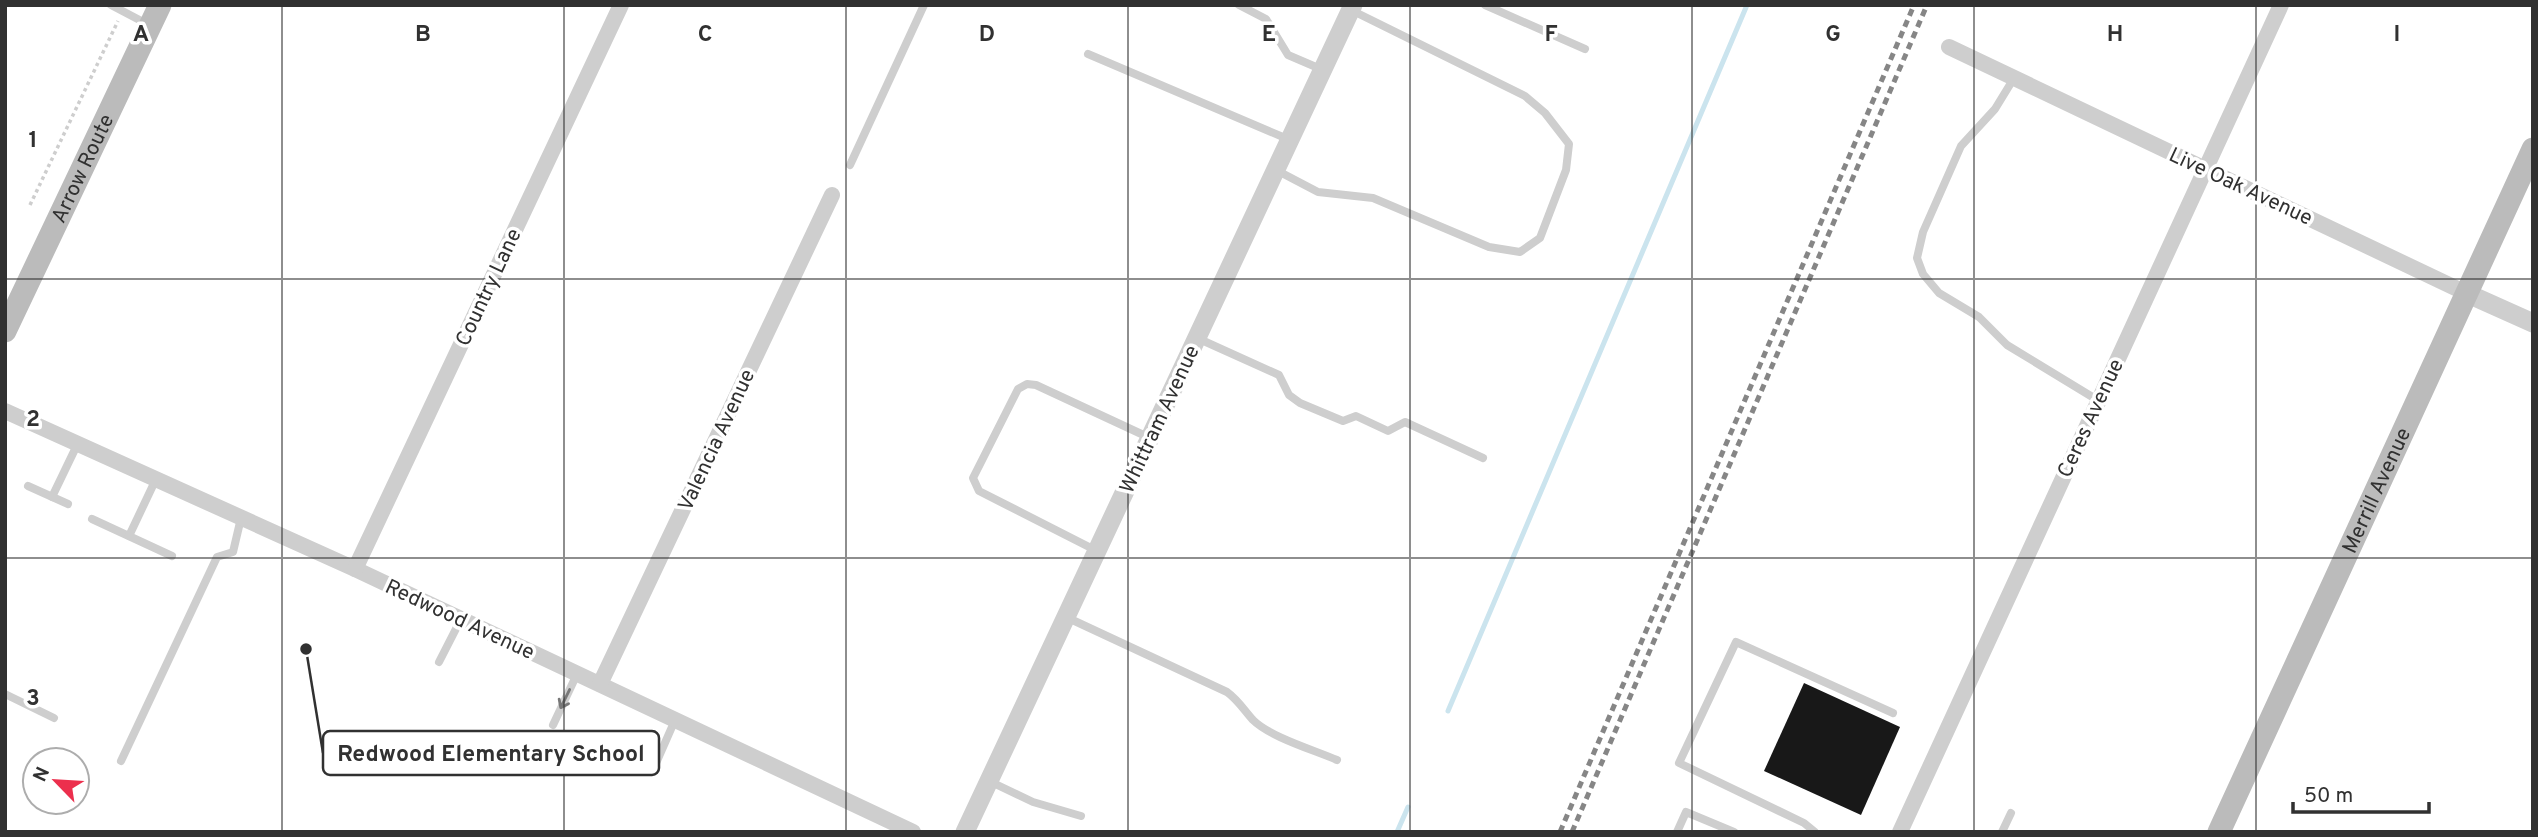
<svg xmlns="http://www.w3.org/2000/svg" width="2538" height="837" viewBox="0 0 2538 837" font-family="Overpass,sans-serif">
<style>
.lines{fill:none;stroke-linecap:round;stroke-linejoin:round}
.stream{stroke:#cbe4ee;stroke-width:5}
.building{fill:#181818}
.path{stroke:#cecece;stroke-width:3.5;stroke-dasharray:3.5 3.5;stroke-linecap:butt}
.service{stroke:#cecece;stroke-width:8}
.minor{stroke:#cecece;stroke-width:16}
.tertiary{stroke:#cecece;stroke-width:19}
.secondary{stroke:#bbb;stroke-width:23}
.rail{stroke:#868686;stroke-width:5;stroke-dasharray:7 5;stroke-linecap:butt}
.oneway{stroke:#787878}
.grid{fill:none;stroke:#313131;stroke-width:2;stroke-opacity:0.55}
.labels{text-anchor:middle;stroke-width:7;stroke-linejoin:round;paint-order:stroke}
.street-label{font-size:21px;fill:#313131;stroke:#fff}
.grid-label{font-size:23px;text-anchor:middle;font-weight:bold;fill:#313131;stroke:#fff;stroke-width:7;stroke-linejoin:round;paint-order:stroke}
.leader{fill:none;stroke:#313131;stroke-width:2.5}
.callout-dot{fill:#313131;stroke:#fff;stroke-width:2.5}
.callout{fill:#fff;stroke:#313131;stroke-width:2.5}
.callout-label{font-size:23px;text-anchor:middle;font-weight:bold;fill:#313131}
</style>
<rect width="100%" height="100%" fill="#fff"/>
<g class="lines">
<g class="stream">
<polyline points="1448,711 1747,5"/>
<polyline points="1397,832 1408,807"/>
</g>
</g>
<polygon class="building" points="1804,683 1900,727 1861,815 1764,771"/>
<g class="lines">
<polyline class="path" points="30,205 118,21"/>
<g class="service">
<polyline points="111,5 149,25"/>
<polyline points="1239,5 1266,19 1288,55 1323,70"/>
<polyline points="1485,5 1585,49"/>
<polyline points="1088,54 1290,140"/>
<polyline points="2014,78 1995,109 1961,146 1923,232 1917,258 1923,274 1939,293 1979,317 2007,345 2099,401"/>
<polyline points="850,165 924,5"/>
<polyline points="1276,170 1318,192 1373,198 1489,247 1520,252 1540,238 1566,170 1569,144 1545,113 1525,96 1351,10"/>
<polyline points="1197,338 1279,375 1289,395 1300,403 1343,421 1356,416 1388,431 1405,422 1483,458"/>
<polyline points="28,486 68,504"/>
<polyline points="52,497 78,443"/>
<polyline points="92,519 172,556"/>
<polyline points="129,536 156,479"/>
<polyline points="1097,551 979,491 973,478 1018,389 1027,384 1036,385 1150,438"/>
<path d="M 1066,617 L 1227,692 C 1238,700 1244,710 1253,720 C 1270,737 1314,750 1337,760"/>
<polyline points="439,662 461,619"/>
<polyline points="5,694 54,718"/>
<polyline points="553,725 577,674"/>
<polyline points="121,761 217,557 233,552 241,518"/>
<polyline points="653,770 675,720"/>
<polyline points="989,781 1033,802 1081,816"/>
<polyline points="1677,832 1686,812 1734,832"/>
<polyline points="1815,832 1804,823 1679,763 1736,642 1893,713"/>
<polyline points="2002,832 2011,813"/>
</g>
<g class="minor">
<polyline points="1949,47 2466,293"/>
<polyline points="5,411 355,569 913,832"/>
<polyline points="355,569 621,5"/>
<polyline points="600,684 832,195"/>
<polyline points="1900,832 2281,5"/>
</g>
<g class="tertiary">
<polyline points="2466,293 2533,323"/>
<polyline points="965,832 1353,5"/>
</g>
<g class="secondary">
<path id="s1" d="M 5,331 L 160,5"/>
<path id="s2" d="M 2219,832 L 2533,149"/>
</g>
<g class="rail">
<polyline points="1560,832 1914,5"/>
<polyline points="1572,832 1927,5"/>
</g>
</g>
<defs><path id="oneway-shaft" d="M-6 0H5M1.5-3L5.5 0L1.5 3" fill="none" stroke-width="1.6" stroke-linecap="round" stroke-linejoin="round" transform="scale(1.75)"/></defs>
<use class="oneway" href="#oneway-shaft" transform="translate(565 699) rotate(116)"/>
<path class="grid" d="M 282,5 L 282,832M 564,5 L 564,832M 846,5 L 846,832M 1128,5 L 1128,832M 1410,5 L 1410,832M 1692,5 L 1692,832M 1974,5 L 1974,832M 2256,5 L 2256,832M 5,279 L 2533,279M 5,558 L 2533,558"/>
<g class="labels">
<g class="street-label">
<text dy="7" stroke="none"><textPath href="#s1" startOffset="180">Arrow Route</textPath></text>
<text transform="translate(2241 186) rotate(25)" y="7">Live Oak Avenue</text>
<text transform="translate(488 287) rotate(-65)" y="7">Country Lane</text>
<text transform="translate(2090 418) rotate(-65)" y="7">Ceres Avenue</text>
<text transform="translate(1159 419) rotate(-65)" y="7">Whittram Avenue</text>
<text transform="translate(716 440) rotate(-65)" y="7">Valencia Avenue</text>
<text dy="7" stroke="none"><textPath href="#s2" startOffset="376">Merrill Avenue</textPath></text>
<text transform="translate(460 619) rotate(25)" y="7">Redwood Avenue</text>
</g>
</g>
<g class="grid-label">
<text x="141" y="41">A</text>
<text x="423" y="41">B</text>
<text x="705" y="41">C</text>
<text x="987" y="41">D</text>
<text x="1269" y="41">E</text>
<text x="1551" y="41">F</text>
<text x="1833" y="41">G</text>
<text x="2115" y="41">H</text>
<text x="2397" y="41">I</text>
<text x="33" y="147">1</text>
<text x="33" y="426">2</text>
<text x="33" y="705">3</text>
</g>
<path class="leader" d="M306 649L323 753"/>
<circle class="callout-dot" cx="306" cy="649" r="7"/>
<rect class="callout" x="323" y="731" width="336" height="44" rx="7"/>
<g class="callout-label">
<text x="491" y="761">Redwood Elementary School</text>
</g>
<rect width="2538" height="837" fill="none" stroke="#313131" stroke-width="14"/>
<g transform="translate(56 781) rotate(295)"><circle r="33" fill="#ffffff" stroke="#adadad" stroke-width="2"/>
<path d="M0-5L12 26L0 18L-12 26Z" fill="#ec2f4d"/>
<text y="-10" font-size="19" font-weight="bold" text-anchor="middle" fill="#313131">N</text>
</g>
<path d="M2293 802v10h136v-10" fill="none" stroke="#313131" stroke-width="3.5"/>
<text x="2304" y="802" font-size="21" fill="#313131" stroke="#ffffff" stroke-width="5" paint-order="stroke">50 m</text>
</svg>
